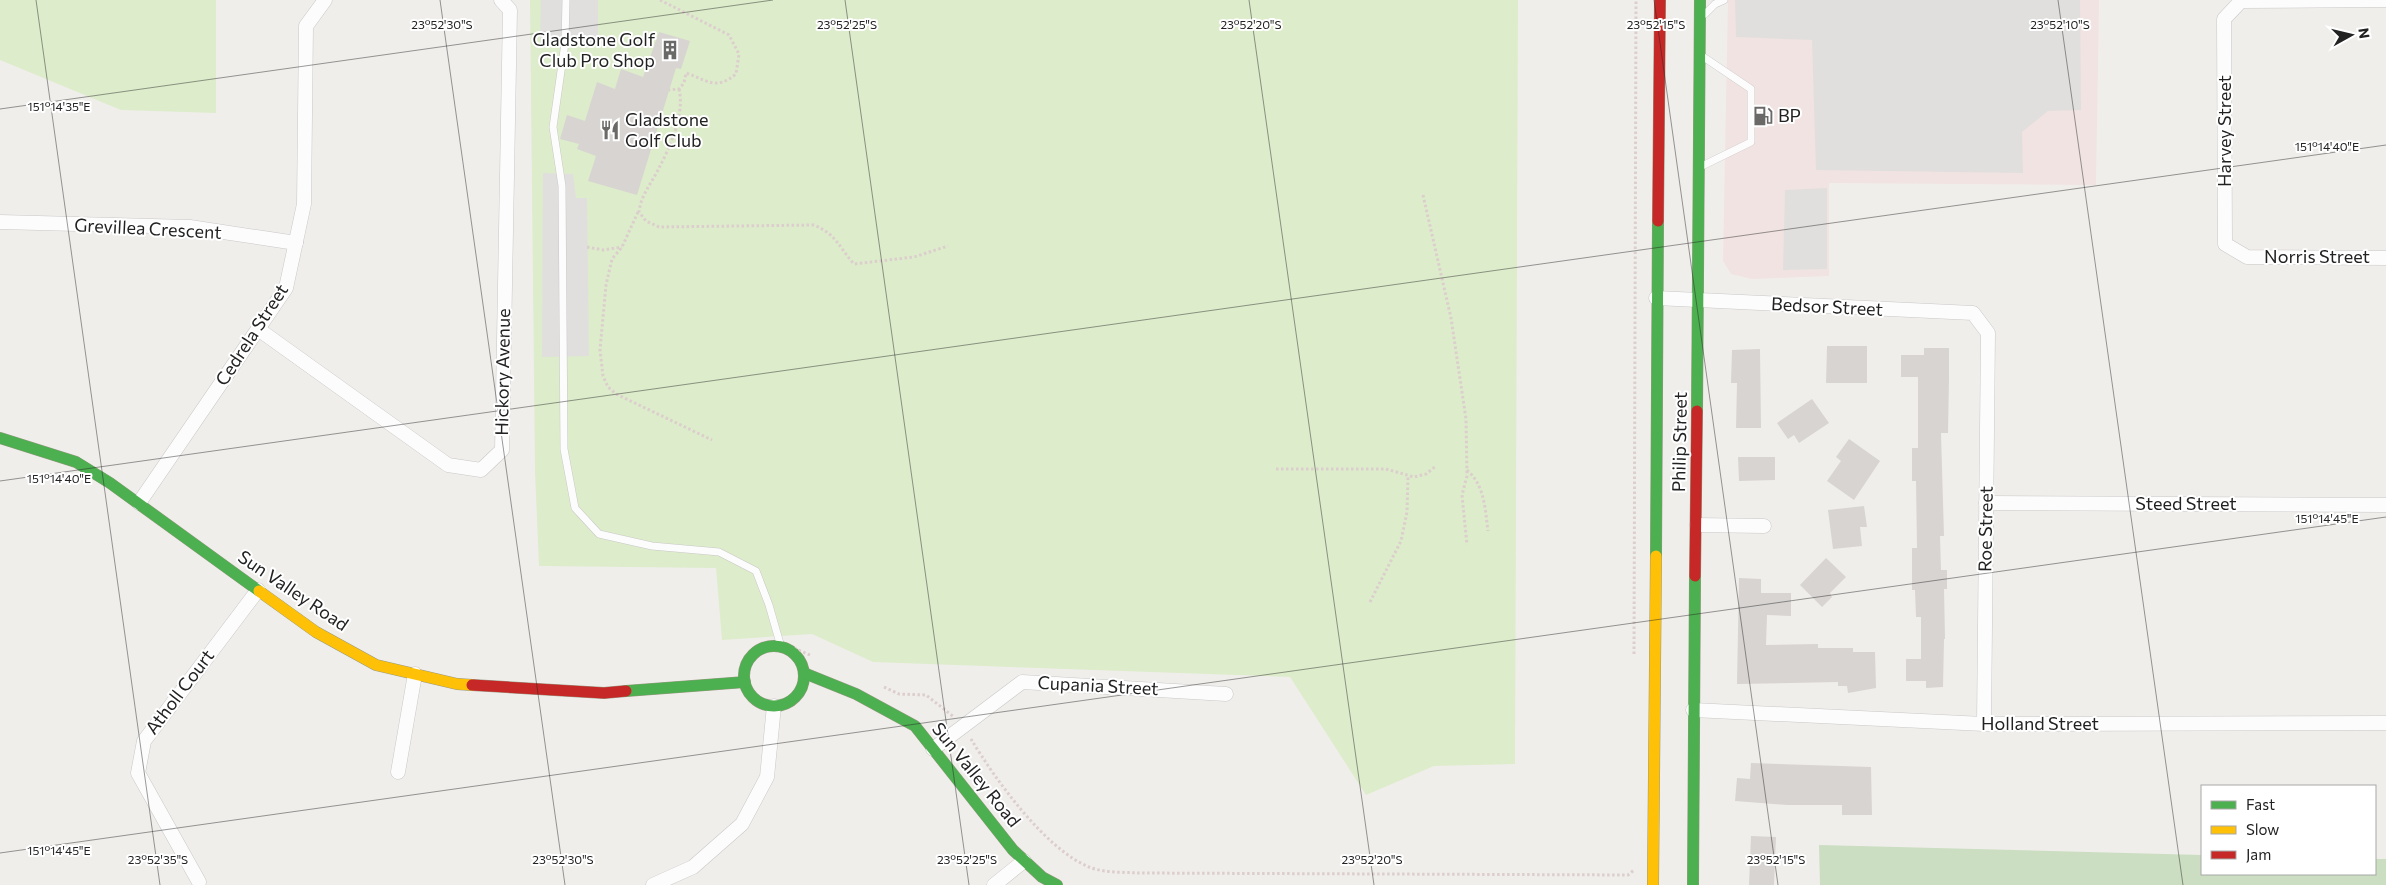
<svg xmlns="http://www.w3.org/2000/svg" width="2386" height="885" viewBox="0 0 2386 885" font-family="Commissioner,sans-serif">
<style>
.commercial{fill:#f1e3e1}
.grass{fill:#ddeccb}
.forest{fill:#cbdec1}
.parking{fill:#e0dfde}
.building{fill:#d7d4d2}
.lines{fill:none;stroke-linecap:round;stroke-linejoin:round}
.lane-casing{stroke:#c9c8c7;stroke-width:8}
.street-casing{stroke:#c9c8c7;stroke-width:15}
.fast-casing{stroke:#999a82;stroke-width:12}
.slow-casing{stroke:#999a82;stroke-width:12}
.jam-casing{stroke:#999a82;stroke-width:12}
.path{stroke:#dccecd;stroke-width:3;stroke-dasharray:2.5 2.5;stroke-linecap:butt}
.lane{stroke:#fdfcfc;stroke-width:7}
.street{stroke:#fdfcfc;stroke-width:14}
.fast{stroke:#4caf50;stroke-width:11}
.slow{stroke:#ffc107;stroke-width:11}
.jam{stroke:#c62828;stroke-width:11}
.ticks{fill:none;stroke:#222;stroke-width:1;stroke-opacity:0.45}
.labels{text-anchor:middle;stroke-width:4;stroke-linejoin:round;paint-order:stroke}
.poi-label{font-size:18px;fill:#222;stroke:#fff;text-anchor:start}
.street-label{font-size:18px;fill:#222;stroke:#fff}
.ticks-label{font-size:12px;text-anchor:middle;fill:#222;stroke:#fff;stroke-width:4;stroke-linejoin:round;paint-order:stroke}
</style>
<rect width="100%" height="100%" fill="#f0eeeb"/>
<polygon class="commercial" points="1728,0 2099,0 2096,185 1829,183 1829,276 1752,279 1731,274 1723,261"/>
<g class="grass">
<polygon points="0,0 216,0 216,113 121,110 0,60"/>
<polygon points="530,0 1518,0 1515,764 1434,766 1366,795 1290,677 873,662 812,634 722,640 716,568 539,566 535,471"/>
</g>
<polygon class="forest" points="1819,845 2202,855 2202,874 2375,874 2375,859 2386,859 2386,885 1820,885"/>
<g class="parking">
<polygon points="541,0 598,0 598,45 540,41"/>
<polygon points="1735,0 2080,0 2081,110 2048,111 2022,132 2023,173 1816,170 1812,40 1736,37"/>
<polygon points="543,173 573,174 576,198 587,198 589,356 542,357"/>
<polygon points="1827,188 1827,269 1783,270 1785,190"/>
</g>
<g class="building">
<polygon points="659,32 690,41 681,69 676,68 637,195 588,181 596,156 577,149 579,144 560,139 567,115 585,121 597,82 615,89 621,69 643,77"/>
<polygon points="1827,346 1867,346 1867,383 1826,383"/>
<polygon points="1924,348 1949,348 1949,378 1948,433 1941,433 1944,536 1940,536 1941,570 1947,570 1947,589 1944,589 1945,639 1944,639 1943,687 1926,688 1926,681 1906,681 1906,659 1921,659 1921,617 1916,617 1915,590 1912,590 1912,548 1917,548 1916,481 1912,481 1912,448 1918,448 1918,377 1901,377 1901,355 1924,355"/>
<polygon points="1760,349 1761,428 1736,428 1737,383 1731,383 1732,350"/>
<polygon points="1812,399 1829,423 1799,443 1794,435 1788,439 1777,423"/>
<polygon points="1849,439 1880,461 1854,500 1827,481 1841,461 1836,457"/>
<polygon points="1738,457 1775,457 1775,480 1739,481"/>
<polygon points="1864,506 1867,527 1860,527 1862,546 1833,549 1828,510"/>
<polygon points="1826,558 1846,577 1830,593 1832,597 1822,607 1800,585"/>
<polygon points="1739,578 1761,579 1761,593 1791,593 1791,616 1767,615 1766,645 1818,644 1818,648 1853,648 1853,652 1875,652 1876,688 1848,693 1847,686 1838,686 1838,682 1737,684"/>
<polygon points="1751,763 1871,767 1872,815 1842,815 1842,805 1787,805 1735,801 1737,778 1750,779"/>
<polygon points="1751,836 1776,837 1774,885 1749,885"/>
</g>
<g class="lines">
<defs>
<g id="lane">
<polyline points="566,0 565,43 553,127 562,186 564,449 575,508 599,534 652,546 719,552 756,571 769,605 781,647"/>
<polyline points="1705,14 1715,4 1724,0"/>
<polyline points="1702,166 1751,142 1751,89 1702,56"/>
</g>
<g id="street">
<polyline points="2386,0 2241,1 2224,19 2225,244 2247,257 2386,258"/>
<polyline points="0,222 190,227 296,243"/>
<polyline points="1656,298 1973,313 1988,333 1984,724"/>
<polyline points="258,329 448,465 481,470 502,450 510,10 501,0"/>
<polyline points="139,503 286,288 304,204 306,26 325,0"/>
<polyline points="1986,503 2386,505"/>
<polyline points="1697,525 1764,526"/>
<polyline points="1693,710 1984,724 2386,723"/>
<polyline points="933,749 1022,682 1226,694"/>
<polyline points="398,772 415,674"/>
<polyline points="199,882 138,773 144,741 258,590"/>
<polyline points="653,885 693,867 742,824 767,777 774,706"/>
<polyline points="994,885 1024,861"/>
</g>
<g id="fast">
<polyline points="1697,411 1700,0"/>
<polyline points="0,438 76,462 110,483 259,591"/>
<polyline points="1656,556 1658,221"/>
<circle cx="774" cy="676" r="30"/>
<polyline points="804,673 856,694 915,726 1013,850 1042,877 1057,885"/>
<polyline points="626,691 745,682"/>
<polyline points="1693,885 1695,576"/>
</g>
<g id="slow">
<polyline points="259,591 316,632 376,665 457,684 472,685"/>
<polyline points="1653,885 1656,556"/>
</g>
<g id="jam">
<polyline points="1658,221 1660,0"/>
<polyline points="1695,576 1697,411"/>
<polyline points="472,685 604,693 626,691"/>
</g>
</defs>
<use href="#lane" class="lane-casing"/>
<use href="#street" class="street-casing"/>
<use href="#fast" class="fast-casing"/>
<use href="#slow" class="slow-casing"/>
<use href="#jam" class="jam-casing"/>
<g class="path">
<path d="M 660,0 L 729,35 L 739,54 L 736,74 C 716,91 707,80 686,73 L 684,83 L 679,89 L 669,90"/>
<path d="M 679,89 C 685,115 670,147 658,170 C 651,184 641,195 639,212 L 646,221 L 659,227 L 814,225 C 837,235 838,246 854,264 L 914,257 L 948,246"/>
<polyline points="1423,195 1451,318 1466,419 1467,476 1462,495 1467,545"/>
<polyline points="638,212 622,247 612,259 606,285 600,350 603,376 608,387 616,394 712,440"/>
<polyline points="587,247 603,250 622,247"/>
<polyline points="1276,469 1386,469 1414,477 1426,474 1436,466"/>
<path d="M 1467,470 C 1485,486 1485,509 1488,531"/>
<polyline points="1370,602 1401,541 1407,512 1408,476"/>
<polyline points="794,648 810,655"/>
<polyline points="1634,654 1636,0"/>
<polyline points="884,687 899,694 926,695 954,717"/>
<path d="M 971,739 C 995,779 1045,849 1089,867 C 1104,873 1122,872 1138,873 L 1628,875 L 1634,870"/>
</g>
<use href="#lane" class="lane"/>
<use href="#street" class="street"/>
<use href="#fast" class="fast"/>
<use href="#slow" class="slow"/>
<use href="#jam" class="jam"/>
</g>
<path class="ticks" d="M 36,0 L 160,885M 440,0 L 565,885M 845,0 L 969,885M 1249,0 L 1374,885M 1654,0 L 1778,885M 2058,0 L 2183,885M 0,109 L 773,0M 0,481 L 2386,145M 0,853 L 2386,517"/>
<defs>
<symbol id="building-bare" viewBox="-9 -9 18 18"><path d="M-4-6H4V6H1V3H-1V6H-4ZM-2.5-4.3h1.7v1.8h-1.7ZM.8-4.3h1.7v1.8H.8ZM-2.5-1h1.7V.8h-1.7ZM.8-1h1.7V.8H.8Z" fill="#6a6968" stroke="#fff" stroke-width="2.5" paint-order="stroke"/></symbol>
<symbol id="fuel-bare" viewBox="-9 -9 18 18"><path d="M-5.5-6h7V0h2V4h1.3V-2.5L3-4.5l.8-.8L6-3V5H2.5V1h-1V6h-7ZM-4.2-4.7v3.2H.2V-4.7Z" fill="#6a6968" stroke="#fff" stroke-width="2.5" paint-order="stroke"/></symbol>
<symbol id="restaurant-bare" viewBox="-9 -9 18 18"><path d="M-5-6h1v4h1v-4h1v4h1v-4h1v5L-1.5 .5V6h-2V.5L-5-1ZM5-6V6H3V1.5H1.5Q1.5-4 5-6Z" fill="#6a6968" stroke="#fff" stroke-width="2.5" paint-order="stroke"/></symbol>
</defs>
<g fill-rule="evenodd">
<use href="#building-bare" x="656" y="36" width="28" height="28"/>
<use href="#fuel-bare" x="1749" y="102" width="28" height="28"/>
<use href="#restaurant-bare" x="596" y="116" width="28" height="28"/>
</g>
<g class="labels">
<g class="poi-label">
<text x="655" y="46" text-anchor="end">Gladstone Golf<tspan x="655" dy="21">Club Pro Shop</tspan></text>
<text x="1778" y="122">BP</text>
<text x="625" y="126">Gladstone<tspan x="625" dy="21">Golf Club</tspan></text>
</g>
<g class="street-label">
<text transform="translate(2225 131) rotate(-90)" y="6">Harvey Street</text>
<text transform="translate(148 229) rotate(3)" y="6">Grevillea Crescent</text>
<text x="2317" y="263">Norris Street</text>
<text transform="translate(1827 307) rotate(3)" y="6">Bedsor Street</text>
<text transform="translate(252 335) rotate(-57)" y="6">Cedrela Street</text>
<text transform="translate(503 372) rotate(-89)" y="6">Hickory Avenue</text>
<text transform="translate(1680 442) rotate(-89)" y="6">Philip Street</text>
<text x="2186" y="510">Steed Street</text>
<text transform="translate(1986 529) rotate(-89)" y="6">Roe Street</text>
<text transform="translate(293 591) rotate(34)" y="6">Sun Valley Road</text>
<text transform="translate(1098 686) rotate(3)" y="6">Cupania Street</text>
<text transform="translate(180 692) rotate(-53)" y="6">Atholl Court</text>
<text x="2040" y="730">Holland Street</text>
<text transform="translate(976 775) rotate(51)" y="6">Sun Valley Road</text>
</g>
</g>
<g class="ticks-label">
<text x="442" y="29">23°52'30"S</text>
<text x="847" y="29">23°52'25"S</text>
<text x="1251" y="29">23°52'20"S</text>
<text x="1656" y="29">23°52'15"S</text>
<text x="2060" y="29">23°52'10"S</text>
<text x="59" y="111">151°14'35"E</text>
<text x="2327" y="151">151°14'40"E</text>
<text x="59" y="483">151°14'40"E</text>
<text x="2327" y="523">151°14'45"E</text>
<text x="59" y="855">151°14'45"E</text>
<text x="158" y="864">23°52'35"S</text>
<text x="563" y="864">23°52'30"S</text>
<text x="967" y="864">23°52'25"S</text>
<text x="1372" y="864">23°52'20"S</text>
<text x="1776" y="864">23°52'15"S</text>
</g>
<rect x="2201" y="785" width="175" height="90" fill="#ffffff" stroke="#a7a7a7"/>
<rect x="2211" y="801" width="25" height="8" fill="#4caf50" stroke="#a7a7a7"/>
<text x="2246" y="810" font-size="15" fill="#222222">Fast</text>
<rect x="2211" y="826" width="25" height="8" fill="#ffc107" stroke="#a7a7a7"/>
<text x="2246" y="835" font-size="15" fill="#222222">Slow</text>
<rect x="2211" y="851" width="25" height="8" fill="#c62828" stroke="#a7a7a7"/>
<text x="2246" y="860" font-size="15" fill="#222222">Jam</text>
<g transform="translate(2351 35) rotate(82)" stroke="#ffffff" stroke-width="4" paint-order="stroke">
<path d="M0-4L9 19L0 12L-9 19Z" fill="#222222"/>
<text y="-8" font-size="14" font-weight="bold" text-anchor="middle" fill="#222222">N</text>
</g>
</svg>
